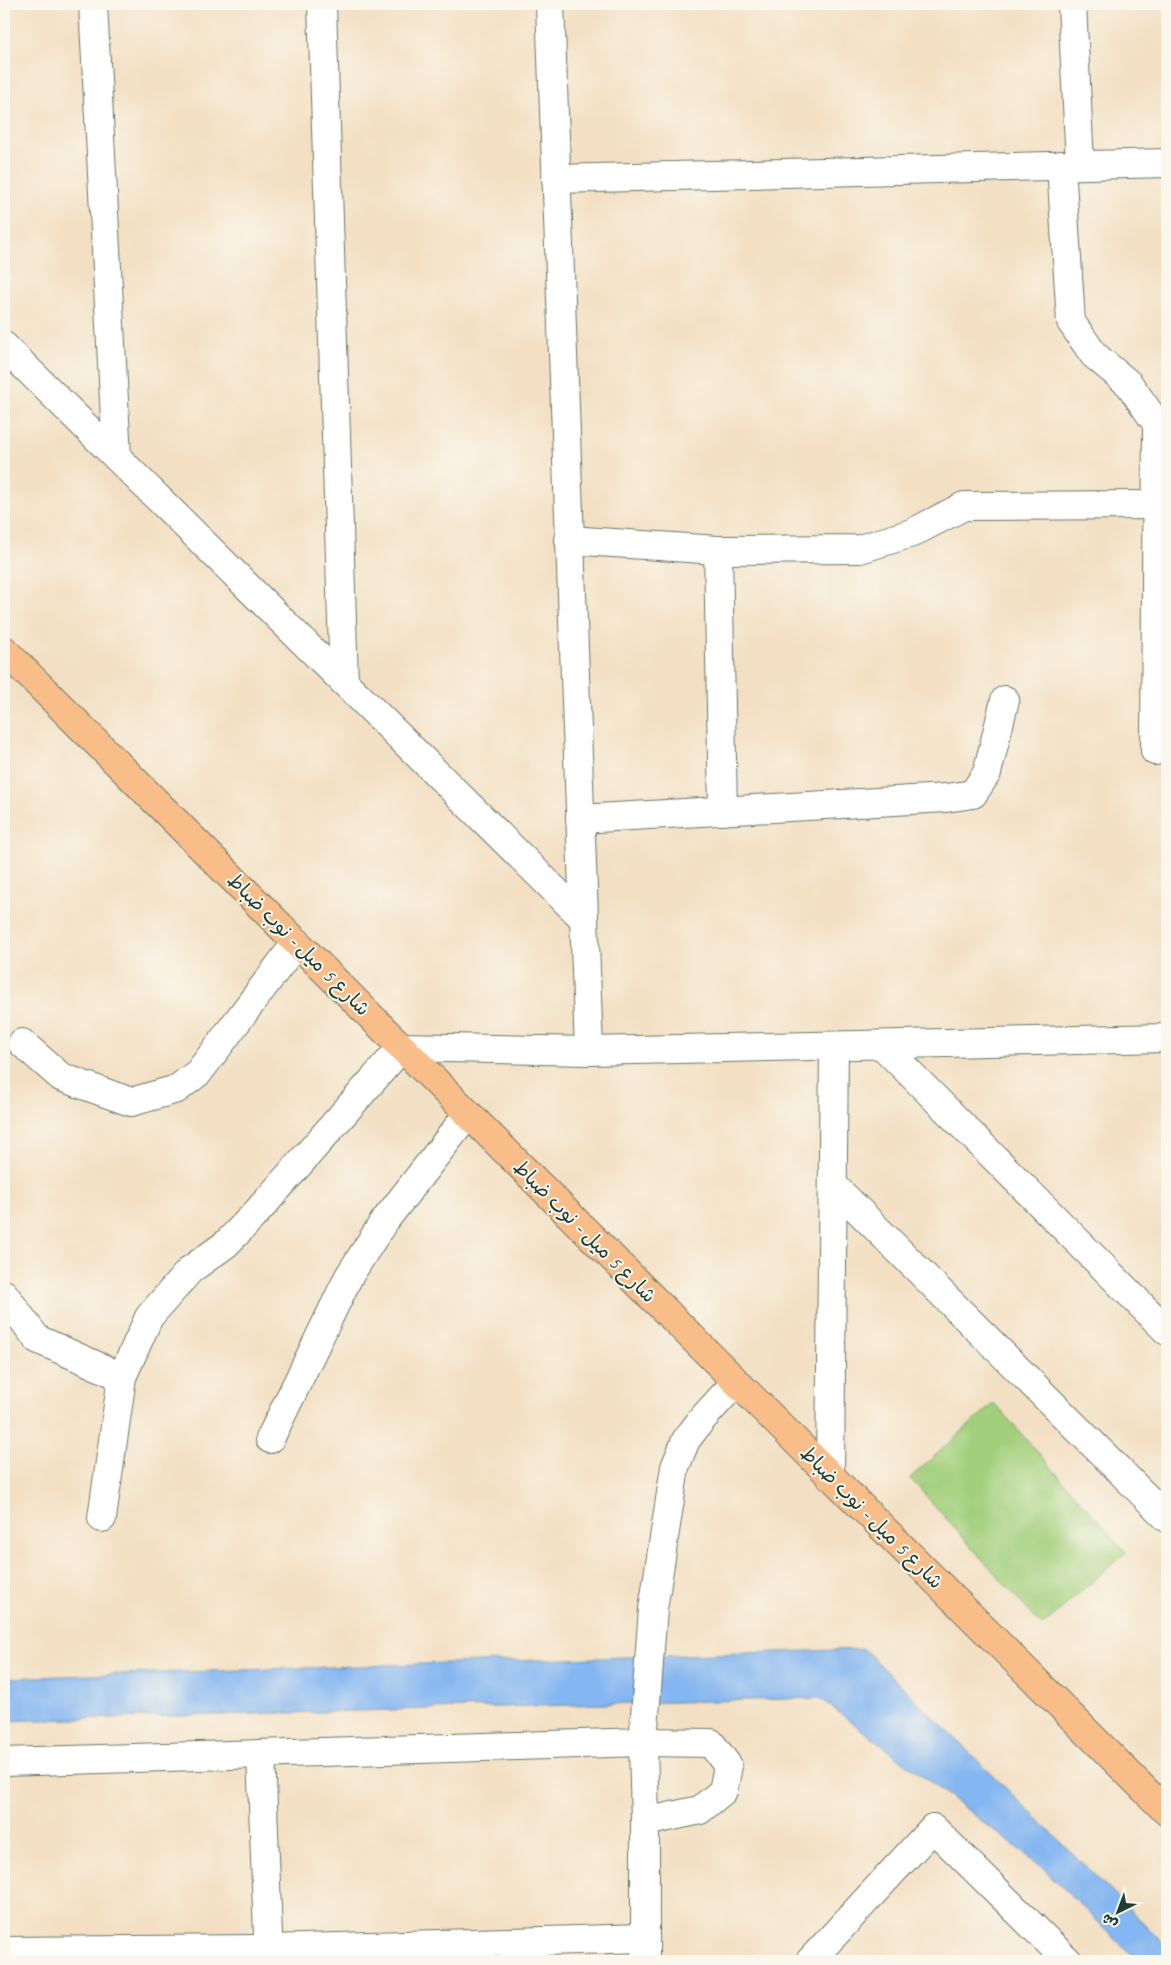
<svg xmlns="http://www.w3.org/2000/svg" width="1171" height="1965" viewBox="0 0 1171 1965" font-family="Caveat,'Playpen Sans Arabic',sans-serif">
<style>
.green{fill:#a2cf7c;stroke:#608658}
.water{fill:#84b6f1;stroke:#527a92}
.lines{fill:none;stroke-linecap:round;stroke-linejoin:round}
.minor-casing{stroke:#697666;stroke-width:30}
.major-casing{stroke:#697666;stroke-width:30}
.minor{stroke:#fff;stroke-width:28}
.major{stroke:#f8bd89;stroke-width:28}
.labels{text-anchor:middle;stroke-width:4;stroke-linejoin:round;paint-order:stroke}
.street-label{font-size:20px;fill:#1f3d34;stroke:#fbf7ec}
</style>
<rect width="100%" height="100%" fill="#fbf7ec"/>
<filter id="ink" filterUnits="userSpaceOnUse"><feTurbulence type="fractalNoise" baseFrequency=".02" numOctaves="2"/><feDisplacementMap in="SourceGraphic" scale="10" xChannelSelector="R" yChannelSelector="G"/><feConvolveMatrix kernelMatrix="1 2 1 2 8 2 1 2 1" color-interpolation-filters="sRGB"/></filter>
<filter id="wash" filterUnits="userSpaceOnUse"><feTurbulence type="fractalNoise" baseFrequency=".0096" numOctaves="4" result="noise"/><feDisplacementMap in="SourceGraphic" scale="20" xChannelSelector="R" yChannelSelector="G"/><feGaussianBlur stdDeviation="1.12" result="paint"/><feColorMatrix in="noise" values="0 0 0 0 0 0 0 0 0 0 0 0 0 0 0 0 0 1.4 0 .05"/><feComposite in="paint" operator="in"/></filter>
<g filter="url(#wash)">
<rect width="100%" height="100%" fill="#f3e0c4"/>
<polygon class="green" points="994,1403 1126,1552 1042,1626 910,1478"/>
<polygon class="water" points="864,1649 1167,1946 1167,1961 1138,1961 1041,1866 820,1698 4,1721 4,1678"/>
</g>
<g filter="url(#ink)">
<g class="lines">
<defs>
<g id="minor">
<polyline points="93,4 117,457"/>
<polyline points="322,4 344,682"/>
<polyline points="550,4 589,1051"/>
<polyline points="1072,4 1080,164"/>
<polyline points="1061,165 1071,322 1094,355 1129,384 1157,424 1155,751"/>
<polyline points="556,179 1167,163"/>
<polyline points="4,346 584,919"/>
<polyline points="569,540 718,550 860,549 912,533 964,506 1156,505"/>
<polyline points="718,550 723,811"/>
<polyline points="580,819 946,798 973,794 987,773 1005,700"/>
<polyline points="22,1043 61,1077 131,1102 177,1089 199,1072 297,942"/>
<polyline points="882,1045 1167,1331"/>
<polyline points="834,1186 1167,1518"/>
<polyline points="4,1294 37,1339 122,1377"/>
<polyline points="270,1439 349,1276 383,1223 468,1114"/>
<polyline points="830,1476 834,1046"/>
<polyline points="102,1518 122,1377 149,1317 190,1270 226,1244 257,1212 402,1047 589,1051 1167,1038"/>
<polyline points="261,1754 269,1961"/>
<polyline points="4,1762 643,1742 711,1743 728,1766 723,1791 700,1810 645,1822"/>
<polyline points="4,1951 269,1949 644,1938"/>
<polyline points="645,1961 645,1822 643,1742 653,1609 675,1467 686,1440 703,1418 736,1382"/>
<polyline points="810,1961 933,1828 1068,1961"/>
</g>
<polyline id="major" points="4,650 1167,1812"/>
</defs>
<use href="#minor" class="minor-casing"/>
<use href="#major" class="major-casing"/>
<use href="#minor" class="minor"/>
<use href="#major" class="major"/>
</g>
</g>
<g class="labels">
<g class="street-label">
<text transform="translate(299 944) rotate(45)" y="7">شارع 5 ميل - نوب ضباط</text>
<text transform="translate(585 1231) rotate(45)" y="7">شارع 5 ميل - نوب ضباط</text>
<text transform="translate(872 1517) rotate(45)" y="7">شارع 5 ميل - نوب ضباط</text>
</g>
</g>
<rect width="1171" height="1965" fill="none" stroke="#fbf7ec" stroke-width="20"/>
<g transform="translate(1118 1912) rotate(222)" stroke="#fbf7ec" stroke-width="4" paint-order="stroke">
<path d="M0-4L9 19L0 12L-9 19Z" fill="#1f3d34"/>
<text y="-8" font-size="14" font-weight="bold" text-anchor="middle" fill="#1f3d34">ش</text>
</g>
</svg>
